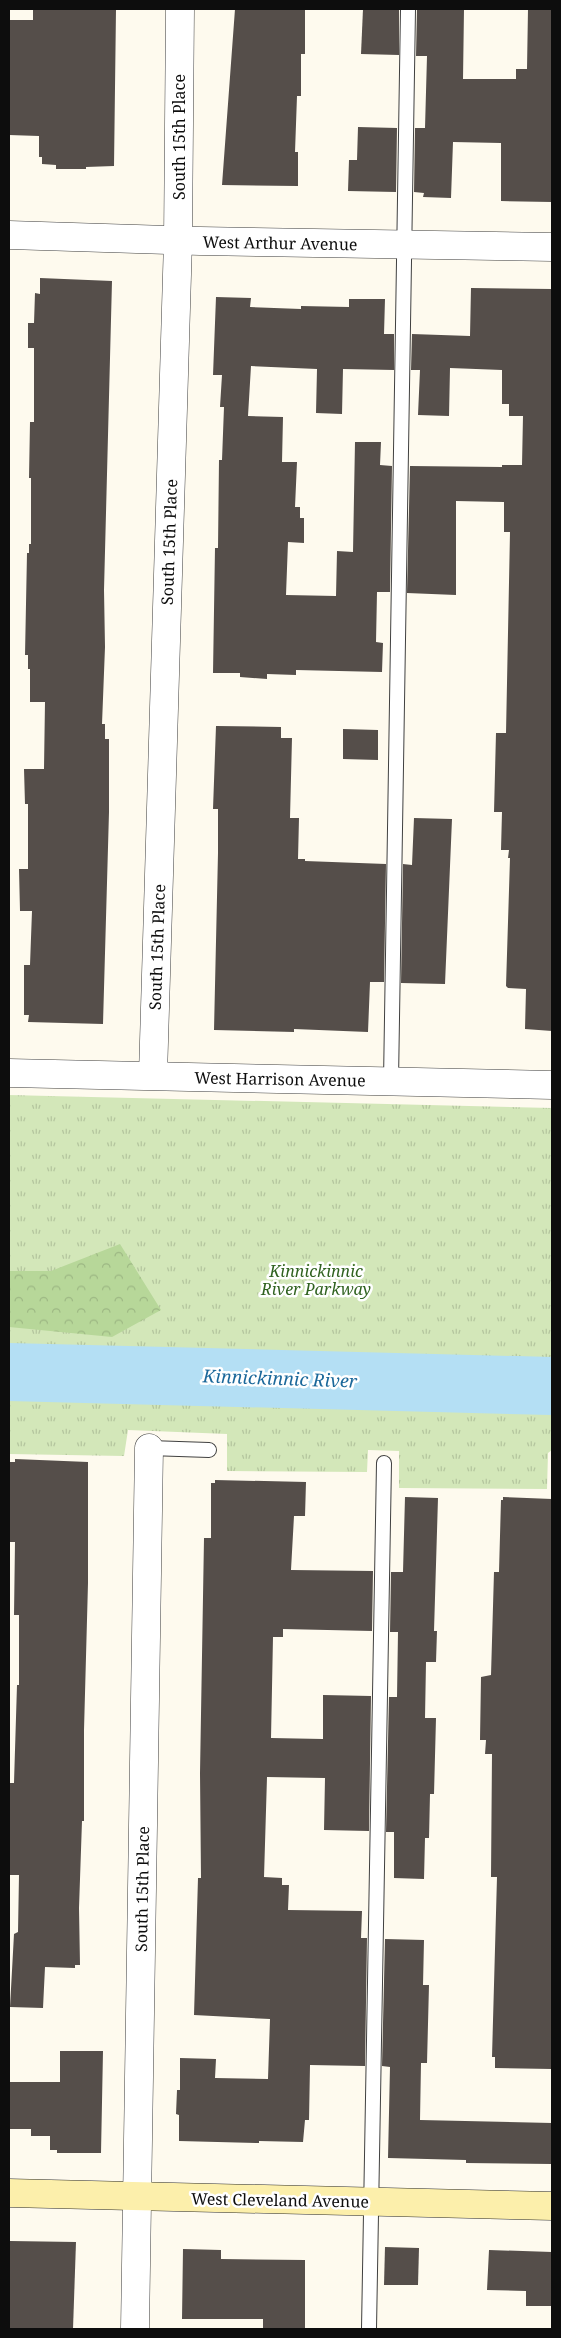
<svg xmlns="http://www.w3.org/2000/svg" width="561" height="2338" viewBox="0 0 561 2338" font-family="'Noto Serif',serif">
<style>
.grass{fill:url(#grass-tufts)}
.forest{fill:url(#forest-crowns)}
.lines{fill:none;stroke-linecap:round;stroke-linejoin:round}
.river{stroke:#b4dff4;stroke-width:58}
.building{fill:#554e4a}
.lane-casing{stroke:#404040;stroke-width:16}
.street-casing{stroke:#404040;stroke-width:29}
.secondary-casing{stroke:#2f2f2f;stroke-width:29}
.lane{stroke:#fff;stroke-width:14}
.street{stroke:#fff;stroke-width:28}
.secondary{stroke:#fcefab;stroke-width:28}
.labels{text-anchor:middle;stroke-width:5;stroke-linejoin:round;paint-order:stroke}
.street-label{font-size:16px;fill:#0d0d0d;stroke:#fff}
.park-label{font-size:16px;font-style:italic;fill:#306220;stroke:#fff}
.water-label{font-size:18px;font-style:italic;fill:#1b689a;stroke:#fff}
</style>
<defs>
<pattern id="grass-tufts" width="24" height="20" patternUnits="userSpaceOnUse" patternTransform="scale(1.25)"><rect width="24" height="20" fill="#d3e7b9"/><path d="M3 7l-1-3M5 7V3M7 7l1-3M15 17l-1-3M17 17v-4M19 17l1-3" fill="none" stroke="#b4c59e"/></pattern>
<pattern id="forest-crowns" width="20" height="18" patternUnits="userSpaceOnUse" patternTransform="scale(1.25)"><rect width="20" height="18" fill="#b7d799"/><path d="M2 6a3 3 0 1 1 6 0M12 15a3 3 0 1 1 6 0" fill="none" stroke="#9cb783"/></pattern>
</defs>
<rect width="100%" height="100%" fill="#fefaee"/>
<polygon class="grass" points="9,1095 552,1108 552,1450 548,1453 547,1489 399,1488 399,1451 368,1450 367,1472 227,1471 227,1434 128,1430 124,1456 9,1454"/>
<polygon class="forest" points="120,1244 161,1310 112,1337 9,1327 9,1271 51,1271"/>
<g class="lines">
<polyline class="river" points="9,1372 552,1386"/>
</g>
<g class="building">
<polygon points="33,9 116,9 114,166 86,167 86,169 56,169 56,165 42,164 42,157 39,157 39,136 9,135 9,20 33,20"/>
<polygon points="235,9 305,9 305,54 301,54 301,96 297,96 295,152 298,152 298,186 222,185"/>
<polygon points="363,9 399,9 399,55 361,54"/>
<polygon points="417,9 464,9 463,79 516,79 516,69 527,69 528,9 552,9 552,202 501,201 501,143 453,142 451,198 423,197 424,193 414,192 415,128 425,128 427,56 416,56"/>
<polygon points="358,127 397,128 396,192 348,191 349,160 357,160"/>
<polygon points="40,278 112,281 104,590 105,647 102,724 105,724 105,739 109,739 109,812 103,1024 28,1022 29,1015 24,1015 24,965 30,965 32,911 20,911 19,869 28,869 28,804 25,804 24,769 44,769 45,702 30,702 30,669 28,669 28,655 25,655 27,553 29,553 29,544 31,544 31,478 29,478 30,422 34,422 34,348 28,348 28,323 34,323 35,293 40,294"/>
<polygon points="471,288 552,289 552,1031 525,1029 526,989 508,988 506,986 510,858 508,858 509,850 501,850 502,812 494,812 496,733 506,733 510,532 504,532 504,502 456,501 456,595 407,593 410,466 502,467 502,465 522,465 523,416 509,416 509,404 502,404 502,370 450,368 449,416 418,415 420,370 411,370 412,334 470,336"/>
<polygon points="216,297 251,298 250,307 301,309 301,306 349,307 349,299 385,299 384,334 394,334 394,370 343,369 342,414 316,413 317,369 251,366 248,416 283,417 282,462 297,462 295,507 300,507 300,518 304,518 304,543 288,542 286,595 336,596 337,551 353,552 355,442 381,442 380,465 392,466 390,592 377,592 376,642 383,643 382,672 296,670 296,675 267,674 267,679 240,677 240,673 213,673 215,548 218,548 219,460 222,460 224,407 220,407 222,375 213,375"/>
<polygon points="216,726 281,727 281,738 292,738 290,818 299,818 298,859 305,859 305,861 386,864 384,982 370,982 368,1032 294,1029 294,1032 214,1030 218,853 218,809 213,809"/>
<polygon points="343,729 378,730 378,760 343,759"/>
<polygon points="414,818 452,819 445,984 401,983 403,864 412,865"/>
<polygon points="15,1459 88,1462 88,1583 84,1730 84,1821 82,1821 79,1908 80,1965 75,1965 75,1968 45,1967 43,2008 10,2007 14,1934 18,1932 19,1875 9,1875 9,1783 14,1783 17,1685 19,1685 19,1615 14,1615 15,1542 9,1542 9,1462 15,1462"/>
<polygon points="215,1480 306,1482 305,1516 294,1516 291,1570 373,1571 372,1631 283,1629 283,1637 273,1637 271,1738 323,1739 323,1695 371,1696 369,1831 324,1830 325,1778 267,1777 264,1877 282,1878 282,1885 289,1885 288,1910 362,1911 361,1938 367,1938 365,2066 310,2065 309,2120 305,2120 303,2142 259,2141 259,2143 179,2141 179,2115 176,2114 177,2090 180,2090 180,2058 216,2059 215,2078 268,2079 270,2019 194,2015 198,1878 201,1878 200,1773 204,1538 211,1538 211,1483 215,1483"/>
<polygon points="405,1497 438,1498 434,1631 437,1631 436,1662 426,1662 425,1718 436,1718 434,1794 430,1794 429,1838 425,1838 424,1879 394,1878 394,1832 386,1832 389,1697 397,1697 398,1632 390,1632 391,1572 403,1572"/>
<polygon points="503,1497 552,1499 552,2069 495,2068 495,2057 492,2057 497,1877 491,1877 492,1754 485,1754 486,1740 480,1740 481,1677 491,1675 494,1572 499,1572 501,1500 503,1500"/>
<polygon points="385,1939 424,1940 423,1985 429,1985 427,2063 421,2063 420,2120 552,2123 552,2164 466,2163 466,2160 388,2158 390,2067 382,2066"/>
<polygon points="60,2051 103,2051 101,2153 57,2153 57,2150 50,2150 50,2136 31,2136 31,2129 9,2129 9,2082 60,2082"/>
<polygon points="10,2241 76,2242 73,2329 9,2329"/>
<polygon points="385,2247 419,2248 418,2285 384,2285"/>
<polygon points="183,2249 221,2250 221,2259 305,2260 305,2329 263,2329 263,2319 182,2319"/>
<polygon points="489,2250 552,2252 552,2306 526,2306 526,2291 487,2290"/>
</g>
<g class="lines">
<defs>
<g id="lane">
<polyline points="391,1081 408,9"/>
<polyline points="149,1448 209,1450"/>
<polyline points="369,2329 384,1463"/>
</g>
<g id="street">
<polyline points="9,235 200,241 552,247"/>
<polyline points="9,1073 552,1085"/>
<polyline points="153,1075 178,241 180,9"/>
<polyline points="135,2329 149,1448"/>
</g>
<polyline id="secondary" points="9,2193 552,2206"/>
</defs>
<use href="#lane" class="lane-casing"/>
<use href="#street" class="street-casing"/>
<use href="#secondary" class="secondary-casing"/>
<use href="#lane" class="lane"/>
<use href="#street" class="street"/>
<use href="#secondary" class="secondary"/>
</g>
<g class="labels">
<g class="street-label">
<text transform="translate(179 137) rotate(-90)" y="6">South 15th Place</text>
<text transform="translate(280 243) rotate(1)" y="6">West Arthur Avenue</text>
<text transform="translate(169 542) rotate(-88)" y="6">South 15th Place</text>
<text transform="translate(157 947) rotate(-88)" y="6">South 15th Place</text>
<text transform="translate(280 1079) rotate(1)" y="6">West Harrison Avenue</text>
<text transform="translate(142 1889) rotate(-89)" y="6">South 15th Place</text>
<text transform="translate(280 2200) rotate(1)" y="6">West Cleveland Avenue</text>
</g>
<g class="park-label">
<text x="316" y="1277">Kinnickinnic<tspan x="316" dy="18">River Parkway</tspan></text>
</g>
<g class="water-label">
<text transform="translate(280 1379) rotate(2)" y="6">Kinnickinnic River</text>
</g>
</g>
<rect width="561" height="2338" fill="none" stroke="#0d0d0d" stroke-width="20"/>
</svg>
